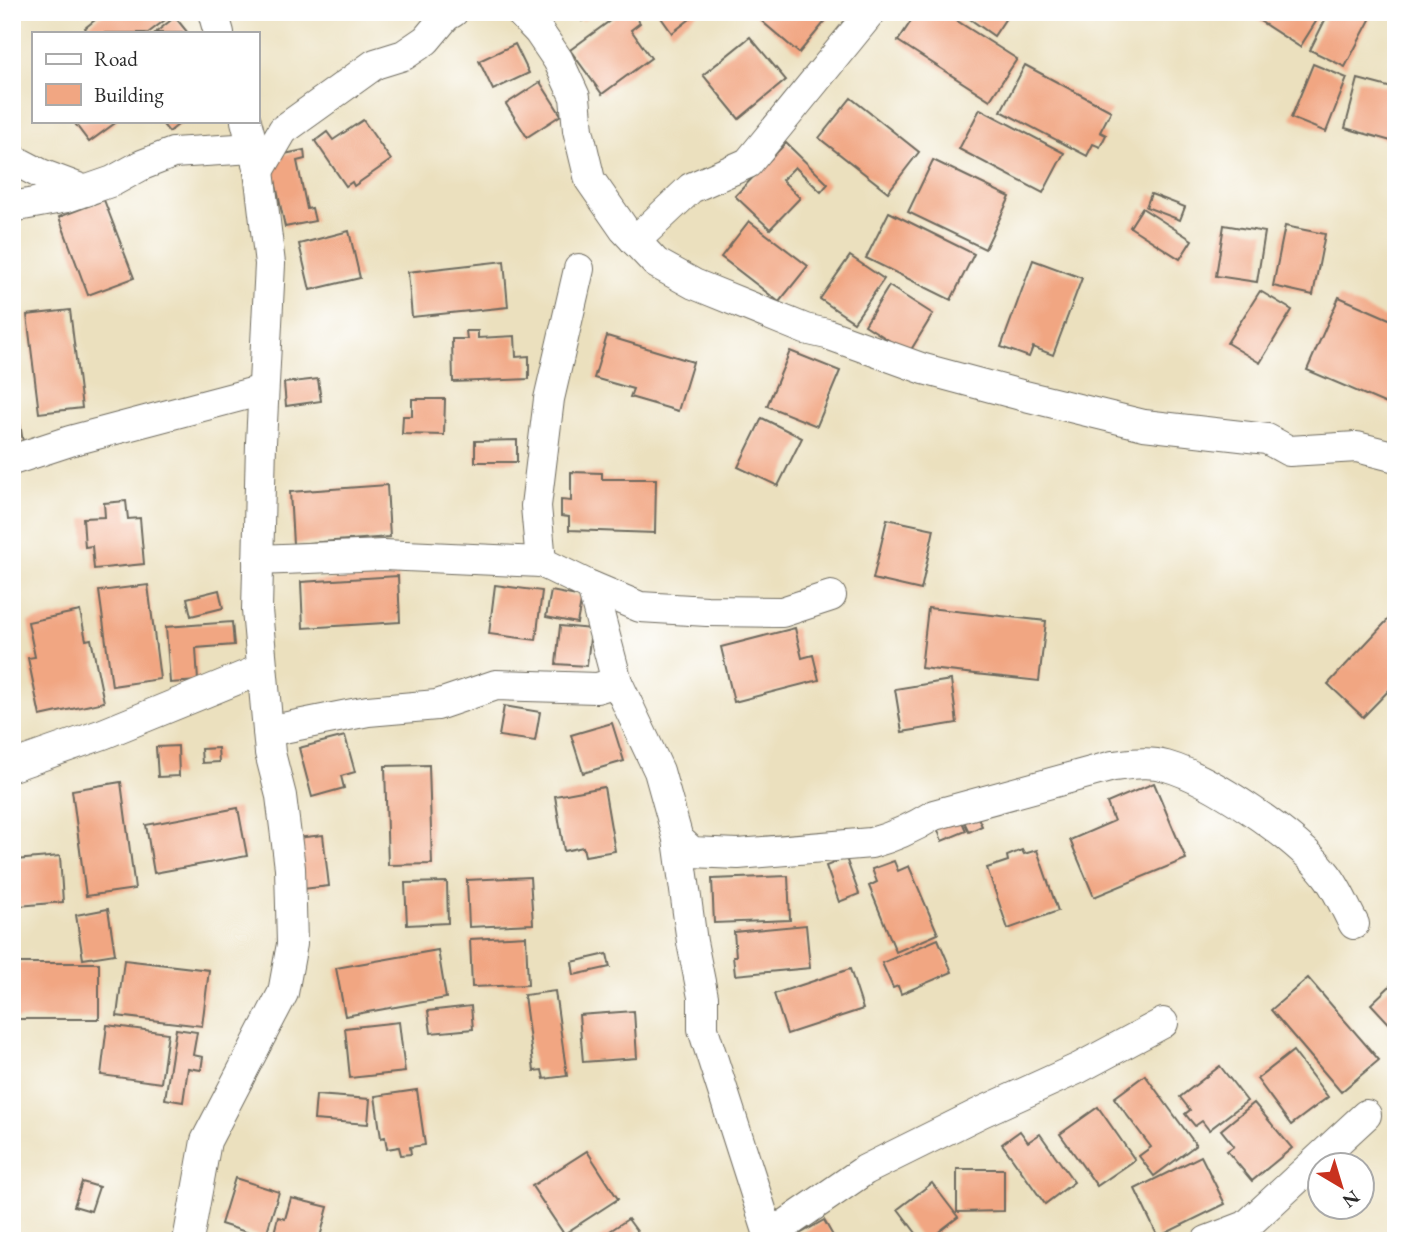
<svg xmlns="http://www.w3.org/2000/svg" width="1408" height="1253" viewBox="0 0 1408 1253" font-family="'EB Garamond',serif">
<style>
.building{fill:#f1a682}
.lines{fill:none;stroke-linecap:round;stroke-linejoin:round}
.street-casing{stroke:#6e6a5e;stroke-width:32}
.street{stroke:#fff;stroke-width:30}
</style>
<rect width="100%" height="100%" fill="#fff"/>
<filter id="ink" filterUnits="userSpaceOnUse"><feTurbulence type="fractalNoise" baseFrequency=".0143" numOctaves="2"/><feDisplacementMap in="SourceGraphic" scale="14" xChannelSelector="R" yChannelSelector="G"/><feConvolveMatrix kernelMatrix="1 2 1 2 8 2 1 2 1" color-interpolation-filters="sRGB"/></filter>
<filter id="wash" filterUnits="userSpaceOnUse"><feTurbulence type="fractalNoise" baseFrequency=".00686" numOctaves="4" result="noise"/><feDisplacementMap in="SourceGraphic" scale="28" xChannelSelector="R" yChannelSelector="G"/><feGaussianBlur stdDeviation="1.57" result="paint"/><feColorMatrix in="noise" values="0 0 0 0 0 0 0 0 0 0 0 0 0 0 0 0 0 1.4 0 .05"/><feComposite in="paint" operator="in"/></filter>
<g filter="url(#wash)">
<rect width="100%" height="100%" fill="#ebe0be"/>
<g id="blocks">
<g class="building">
<polygon points="105,12 172,12 173,14 148,33 88,33 85,28"/>
<polygon points="577,12 598,12 582,21"/>
<polygon points="622,12 632,12 640,23 631,30 651,58 602,94 570,50"/>
<polygon points="657,12 699,12 672,33"/>
<polygon points="751,12 833,12 799,53"/>
<polygon points="917,12 943,12 1017,59 990,100 898,41"/>
<polygon points="960,12 1010,12 994,36"/>
<polygon points="1259,12 1322,12 1300,47 1255,18"/>
<polygon points="1329,12 1373,14 1345,67 1310,50"/>
<polygon points="175,17 188,33 155,33"/>
<polygon points="750,37 786,80 739,119 703,75"/>
<polygon points="515,44 529,73 493,90 479,61"/>
<polygon points="1313,64 1347,78 1326,132 1291,118"/>
<polygon points="1025,65 1111,111 1100,132 1106,135 1100,147 1093,144 1087,156 1001,111"/>
<polygon points="1358,79 1396,89 1396,123 1391,141 1345,128"/>
<polygon points="540,82 561,115 527,137 506,104"/>
<polygon points="851,98 919,152 888,192 819,138"/>
<polygon points="980,109 1064,153 1043,193 959,149"/>
<polygon points="363,120 391,160 354,186 352,182 346,186 315,141 327,132 333,140"/>
<polygon points="73,121 118,121 89,142"/>
<polygon points="160,121 183,121 169,132"/>
<polygon points="786,143 828,184 821,192 795,167 782,180 800,198 770,229 735,196"/>
<polygon points="304,150 305,159 297,161 307,209 312,208 315,221 285,227 270,157"/>
<polygon points="933,160 1010,197 985,249 908,212"/>
<polygon points="1151,194 1185,207 1180,220 1146,207"/>
<polygon points="104,200 134,278 88,295 59,217"/>
<polygon points="1142,208 1192,240 1180,259 1130,227"/>
<polygon points="889,212 974,254 951,300 866,258"/>
<polygon points="749,221 808,266 779,302 721,257"/>
<polygon points="1224,225 1265,232 1257,282 1216,276"/>
<polygon points="1285,226 1325,234 1313,295 1273,286"/>
<polygon points="349,231 360,278 310,290 299,244"/>
<polygon points="850,256 884,279 854,322 820,299"/>
<polygon points="1033,260 1082,278 1053,355 1033,347 1029,357 1001,347"/>
<polygon points="504,261 508,307 412,317 408,272"/>
<polygon points="889,286 933,314 909,353 865,325"/>
<polygon points="1260,291 1292,310 1260,363 1227,343"/>
<polygon points="1339,297 1396,322 1396,408 1307,370"/>
<polygon points="70,310 82,408 39,413 27,315"/>
<polygon points="466,331 478,331 478,338 515,336 516,357 529,356 529,379 453,382 452,339 467,339"/>
<polygon points="607,336 693,362 678,411 630,397 633,389 594,378"/>
<polygon points="790,351 840,371 817,426 767,406"/>
<polygon points="12,374 23,442 12,443"/>
<polygon points="318,379 321,401 286,406 284,383"/>
<polygon points="412,399 445,399 444,435 402,434 403,416 412,416"/>
<polygon points="762,418 802,438 778,486 738,467"/>
<polygon points="517,440 517,462 475,462 475,441"/>
<polygon points="571,472 602,473 602,479 656,479 655,533 569,530 569,517 561,516 561,500 571,501"/>
<polygon points="387,485 390,537 293,544 290,492"/>
<polygon points="126,501 128,519 140,518 144,564 94,569 92,546 85,547 83,518 105,517 104,503"/>
<polygon points="887,519 934,529 921,590 873,579"/>
<polygon points="398,576 400,622 303,628 301,582"/>
<polygon points="148,585 160,679 112,686 99,591"/>
<polygon points="495,585 542,591 536,640 489,634"/>
<polygon points="219,590 223,608 191,616 187,598"/>
<polygon points="551,591 582,597 577,623 546,617"/>
<polygon points="928,608 1046,621 1039,681 921,668"/>
<polygon points="80,611 86,640 91,639 104,702 40,716 28,658 35,657 28,622"/>
<polygon points="1396,611 1396,683 1363,717 1328,684"/>
<polygon points="232,622 234,645 196,648 198,681 170,683 166,627"/>
<polygon points="560,626 591,629 587,666 556,664"/>
<polygon points="795,628 802,658 813,655 819,680 734,702 721,647"/>
<polygon points="951,680 957,723 902,732 895,689"/>
<polygon points="504,706 540,712 535,741 499,736"/>
<polygon points="612,723 624,761 583,773 571,735"/>
<polygon points="345,736 355,772 341,776 344,788 312,797 299,748"/>
<polygon points="178,746 179,776 158,777 156,747"/>
<polygon points="218,748 219,762 202,763 201,749"/>
<polygon points="429,765 432,864 388,865 385,766"/>
<polygon points="121,782 135,889 86,896 72,790"/>
<polygon points="1154,783 1186,859 1094,897 1070,840 1114,821 1107,803"/>
<polygon points="604,787 615,851 585,856 583,847 564,851 555,796"/>
<polygon points="973,807 982,826 969,832 960,813"/>
<polygon points="238,808 247,856 154,873 146,825"/>
<polygon points="958,812 966,831 942,841 935,822"/>
<polygon points="323,835 329,886 303,889 297,838"/>
<polygon points="1022,850 1024,854 1037,850 1058,911 1008,929 987,868 1008,861 1007,856"/>
<polygon points="60,856 63,902 19,906 15,860"/>
<polygon points="846,858 859,894 839,902 826,866"/>
<polygon points="894,861 898,871 909,866 938,934 896,952 869,886 877,882 872,869"/>
<polygon points="788,876 790,920 714,923 712,879"/>
<polygon points="530,877 533,924 469,927 467,880"/>
<polygon points="447,882 448,923 407,925 405,883"/>
<polygon points="108,909 115,954 83,959 76,915"/>
<polygon points="806,925 810,968 735,975 733,956 736,956 734,932"/>
<polygon points="526,936 528,985 472,987 470,939"/>
<polygon points="938,939 952,972 901,994 898,986 893,988 882,963"/>
<polygon points="438,950 446,998 345,1016 336,968"/>
<polygon points="607,954 610,967 574,975 572,962"/>
<polygon points="124,960 209,970 202,1026 117,1016"/>
<rect x="12" y="963" width="87" height="56"/>
<polygon points="850,969 863,1009 787,1034 774,994"/>
<polygon points="1308,978 1379,1060 1341,1092 1271,1010"/>
<polygon points="1390,986 1396,992 1396,1031 1371,1004"/>
<polygon points="555,991 567,1076 544,1079 542,1070 534,1071 524,995"/>
<polygon points="471,1006 473,1029 431,1033 428,1011"/>
<polygon points="634,1011 637,1058 583,1062 579,1015"/>
<polygon points="399,1022 405,1072 350,1078 345,1028"/>
<polygon points="107,1025 168,1033 161,1083 101,1075"/>
<polygon points="176,1029 197,1032 193,1055 203,1057 201,1070 188,1068 183,1102 165,1099"/>
<polygon points="1293,1051 1328,1097 1291,1125 1257,1079"/>
<polygon points="1220,1066 1247,1101 1209,1130 1202,1121 1195,1126 1185,1114 1190,1110 1180,1097"/>
<polygon points="1145,1075 1196,1145 1154,1176 1139,1156 1151,1147 1114,1098"/>
<polygon points="417,1090 425,1145 410,1147 411,1154 401,1155 399,1147 387,1149 385,1137 381,1138 375,1096"/>
<polygon points="316,1095 370,1099 368,1124 314,1120"/>
<polygon points="1254,1103 1292,1148 1252,1181 1227,1151 1234,1146 1221,1130"/>
<polygon points="1098,1107 1135,1160 1097,1186 1060,1134"/>
<polygon points="1020,1131 1028,1142 1040,1134 1074,1182 1045,1204 1002,1144"/>
<polygon points="587,1151 618,1199 564,1234 532,1186"/>
<polygon points="1201,1156 1225,1204 1158,1237 1135,1189"/>
<polygon points="957,1169 1004,1169 1004,1211 957,1212"/>
<polygon points="235,1178 279,1192 265,1238 221,1224"/>
<polygon points="82,1182 99,1187 91,1211 74,1206"/>
<polygon points="932,1183 958,1217 927,1241 922,1241 898,1209"/>
<polygon points="291,1198 328,1207 319,1241 272,1241 278,1217 285,1219"/>
<polygon points="628,1219 642,1238 638,1241 595,1241"/>
<polygon points="824,1220 836,1241 788,1241"/>
</g>
</g>
</g>
<g filter="url(#ink)">
<use href="#blocks" fill-opacity="0" stroke="#6e6a5e" stroke-width="2"/>
<g class="lines">
<defs>
<g id="street">
<polyline points="213,12 219,33"/>
<polyline points="520,12 539,32 558,60 575,97 578,130 590,180 624,229 656,263 694,284 805,329 827,334 924,369 1021,395 1144,425 1267,439 1289,451 1357,447 1396,457"/>
<polyline points="12,159 41,174 86,191"/>
<polyline points="259,171 283,130 375,64 404,55 426,40 446,16 453,12"/>
<polyline points="12,207 67,197 113,181 142,165 173,153 253,148"/>
<polyline points="635,241 691,188 748,163 871,12"/>
<polyline points="12,460 70,441 263,390"/>
<polyline points="258,560 383,555 541,562 588,585 640,607 707,611 782,612 831,596"/>
<polyline points="541,562 536,506 549,399 579,269"/>
<polyline points="592,587 617,682"/>
<polyline points="268,731 368,711 437,705 496,685 597,688 617,682 659,771 678,839 692,942 703,997 703,1029 771,1241"/>
<polyline points="12,766 103,734 262,669"/>
<path d="M 678,839 L 692,852 L 738,854 L 871,843 C 894,837 913,828 934,815 L 1113,766 C 1131,764 1149,761 1166,766 C 1212,779 1295,836 1325,873 C 1337,887 1345,908 1354,924"/>
<polyline points="769,1236 865,1170 982,1112 1079,1068 1163,1023"/>
<polyline points="188,1241 206,1141 283,993 292,944 290,868 281,796 270,753 257,610 261,443 270,264 259,171 246,121"/>
<polyline points="1207,1241 1246,1226 1366,1115"/>
</g>
</defs>
<use href="#street" class="street-casing"/>
<use href="#street" class="street"/>
</g>
</g>
<rect width="1408" height="1253" fill="none" stroke="#fff" stroke-width="42"/>
<rect x="32" y="32" width="228" height="91" fill="#ffffff" stroke="#aaaaaa" stroke-width="2"/>
<rect x="46" y="54" width="35" height="10" fill="#ffffff" stroke="#aaaaaa" stroke-width="2"/>
<text x="94" y="66" font-size="21" fill="#2b2b2b">Road</text>
<rect x="46" y="84" width="35" height="21" fill="#f1a682" stroke="#aaaaaa" stroke-width="2"/>
<text x="94" y="102" font-size="21" fill="#2b2b2b">Building</text>
<g transform="translate(1341 1186) rotate(142)"><circle r="33" fill="#ffffff" stroke="#aaaaaa" stroke-width="2"/>
<path d="M0-5L12 26L0 18L-12 26Z" fill="#c8321e"/>
<text y="-10" font-size="19" font-weight="bold" text-anchor="middle" fill="#2b2b2b">N</text>
</g>
</svg>
